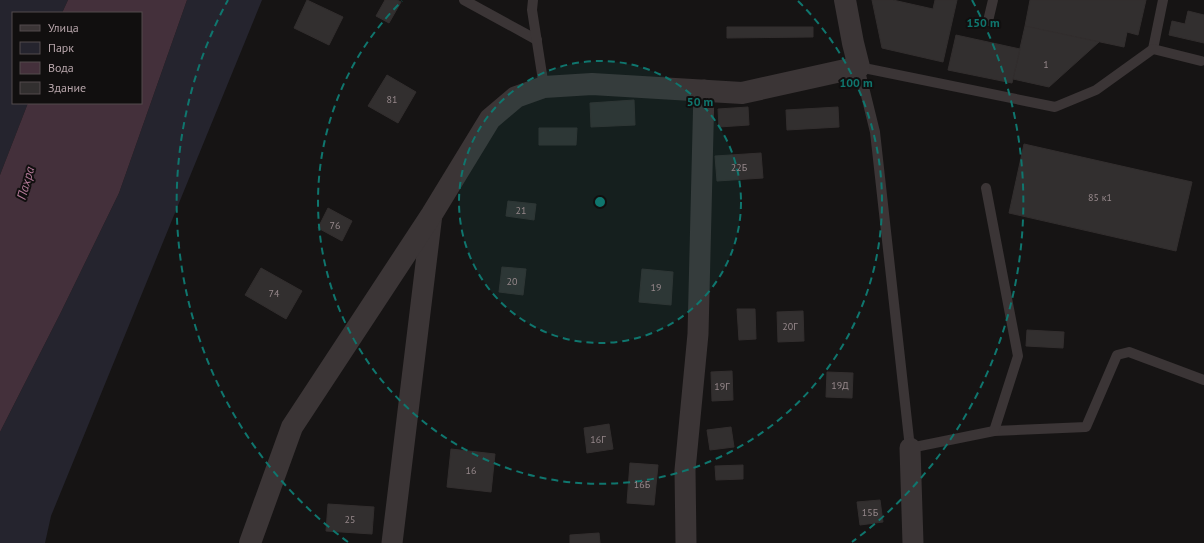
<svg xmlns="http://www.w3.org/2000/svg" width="1204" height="543" viewBox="0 0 1204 543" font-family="'PT Sans',sans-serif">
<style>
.green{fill:#25242e}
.water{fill:#44303b}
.building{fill:#322f2f;stroke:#322e2e}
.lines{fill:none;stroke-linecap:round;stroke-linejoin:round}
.service{stroke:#3b3536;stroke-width:10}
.minor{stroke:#3b3536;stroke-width:21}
.tertiary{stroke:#3b3536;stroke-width:22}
.ring{fill:none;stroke:#0f766e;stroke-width:2;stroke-dasharray:7 5}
.labels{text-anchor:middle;stroke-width:4;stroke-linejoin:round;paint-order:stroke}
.number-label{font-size:10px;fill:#96888b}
.water-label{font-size:13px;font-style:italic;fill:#b47a99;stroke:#110f0f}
.centre{fill:#0f766e;stroke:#110f0f;stroke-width:2}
.ring-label{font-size:12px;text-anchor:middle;font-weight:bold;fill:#0f766e;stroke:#110f0f;stroke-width:4;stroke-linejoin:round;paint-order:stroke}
</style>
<rect width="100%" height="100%" fill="#161414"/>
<g class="green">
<polygon points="0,0 68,0 62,13 13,13 13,103 28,103 0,175"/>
<polygon points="187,0 262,0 51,516 45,543 0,543 0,432 61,312 119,193"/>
</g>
<polygon class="water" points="68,0 187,0 119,193 61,312 0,432 0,175 28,103 141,103 141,13 62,13"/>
<g class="building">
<polygon points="307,0 343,17 329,45 294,28"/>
<polygon points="385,0 397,0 401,2 389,23 376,16"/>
<polygon points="872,0 893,0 933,9 935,0 957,0 943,62 882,48"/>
<polygon points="1030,0 1146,0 1138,35 1127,32 1124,47 1025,26"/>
<polygon points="1188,11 1204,15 1204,43 1169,35 1172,21 1185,24"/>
<polygon points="1025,26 1099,42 1049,87 1013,79"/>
<polygon points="727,27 813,27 813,37 727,38"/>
<polygon points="956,35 1020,49 1012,83 948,70"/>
<polygon points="387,75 416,92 398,123 368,106"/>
<polygon points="634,100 635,125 591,127 590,103"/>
<polygon points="748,107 749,125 719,127 718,109"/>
<polygon points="838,107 839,127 787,130 786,110"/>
<polygon points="539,128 577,128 576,145 539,145"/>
<polygon points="1024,144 1192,182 1176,251 1009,213"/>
<polygon points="761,153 763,178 717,181 715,156"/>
<polygon points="508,201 536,204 534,220 506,216"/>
<polygon points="328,208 352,221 342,241 318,228"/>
<polygon points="502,267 526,269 523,295 499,292"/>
<polygon points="261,268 302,291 286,319 245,295"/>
<polygon points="642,269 673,272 671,305 639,302"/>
<polygon points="737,309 755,309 756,339 739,340"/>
<polygon points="803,311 804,341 778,342 777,312"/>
<polygon points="1027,330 1064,332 1063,348 1026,346"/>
<polygon points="732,371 733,400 712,401 711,372"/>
<polygon points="827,372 853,373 852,398 826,397"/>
<polygon points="609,424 613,449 587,453 584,428"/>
<polygon points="731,427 734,447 710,450 707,430"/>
<polygon points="451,449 495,454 491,492 447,487"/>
<polygon points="630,463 658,465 654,505 627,503"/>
<polygon points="743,465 743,479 716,480 715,466"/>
<polygon points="880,500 883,522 860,525 857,502"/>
<polygon points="328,504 374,507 372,534 326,531"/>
<polygon points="599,533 600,543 570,543 570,535"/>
</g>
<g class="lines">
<g class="service">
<polyline points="464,0 537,40"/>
<polyline points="533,0 532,10 544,87"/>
<polyline points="988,21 993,0"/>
<polyline points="1153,49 1163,0"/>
<polyline points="1201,61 1153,49 1096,90 1055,107 859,67 875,132 910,448 994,431 1086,427 1117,355 1129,352 1204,380"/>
<polyline points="986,188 1018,356 994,431"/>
</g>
<g class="minor">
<polyline points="910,448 913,543"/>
<polyline points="392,543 432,214"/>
<polyline points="686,543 685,470 698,334 704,90"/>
</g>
<polyline class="tertiary" points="250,543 292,427 432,214 490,119 516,97 544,87 592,84 742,93 859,67 853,43 845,0"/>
</g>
<circle cx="600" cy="202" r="141" fill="#0f766e" fill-opacity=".12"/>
<g class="ring">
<circle cx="600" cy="202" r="141"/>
<path d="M798 1A282 282 0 1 1 402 1"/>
<path d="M348 542A423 423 0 0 1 228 0M972 0A423 423 0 0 1 852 542"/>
</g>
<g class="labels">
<g class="number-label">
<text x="1046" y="68">1</text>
<text x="392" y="103">81</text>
<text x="739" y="171">22Б</text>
<text x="1100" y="201">85 к1</text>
<text x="521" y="214">21</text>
<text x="335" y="229">76</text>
<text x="512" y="285">20</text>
<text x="656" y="291">19</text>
<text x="274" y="297">74</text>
<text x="790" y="330">20Г</text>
<text x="840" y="389">19Д</text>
<text x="722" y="390">19Г</text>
<text x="598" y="443">16Г</text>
<text x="471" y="474">16</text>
<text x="642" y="488">16Б</text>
<text x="870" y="516">15Б</text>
<text x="350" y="523">25</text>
</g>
<g class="water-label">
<text transform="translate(25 183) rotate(-74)" y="5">Пахра</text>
</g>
</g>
<circle cx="600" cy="202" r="6" class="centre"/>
<g class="ring-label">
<text x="983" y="27">150 m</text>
<text x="856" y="87">100 m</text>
<text x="700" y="106">50 m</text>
</g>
<rect x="12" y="12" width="130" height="92" fill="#110f0f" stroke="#534b4d"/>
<rect x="20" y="25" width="20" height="6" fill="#3b3536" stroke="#534b4d"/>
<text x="48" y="32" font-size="12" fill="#b7a5aa">Улица</text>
<rect x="20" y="42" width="20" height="12" fill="#25242e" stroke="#534b4d"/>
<text x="48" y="52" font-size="12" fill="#b7a5aa">Парк</text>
<rect x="20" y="62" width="20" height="12" fill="#44303b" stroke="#534b4d"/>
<text x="48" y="72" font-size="12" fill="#b7a5aa">Вода</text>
<rect x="20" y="82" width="20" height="12" fill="#322f2f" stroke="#534b4d"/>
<text x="48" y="92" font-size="12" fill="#b7a5aa">Здание</text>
</svg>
